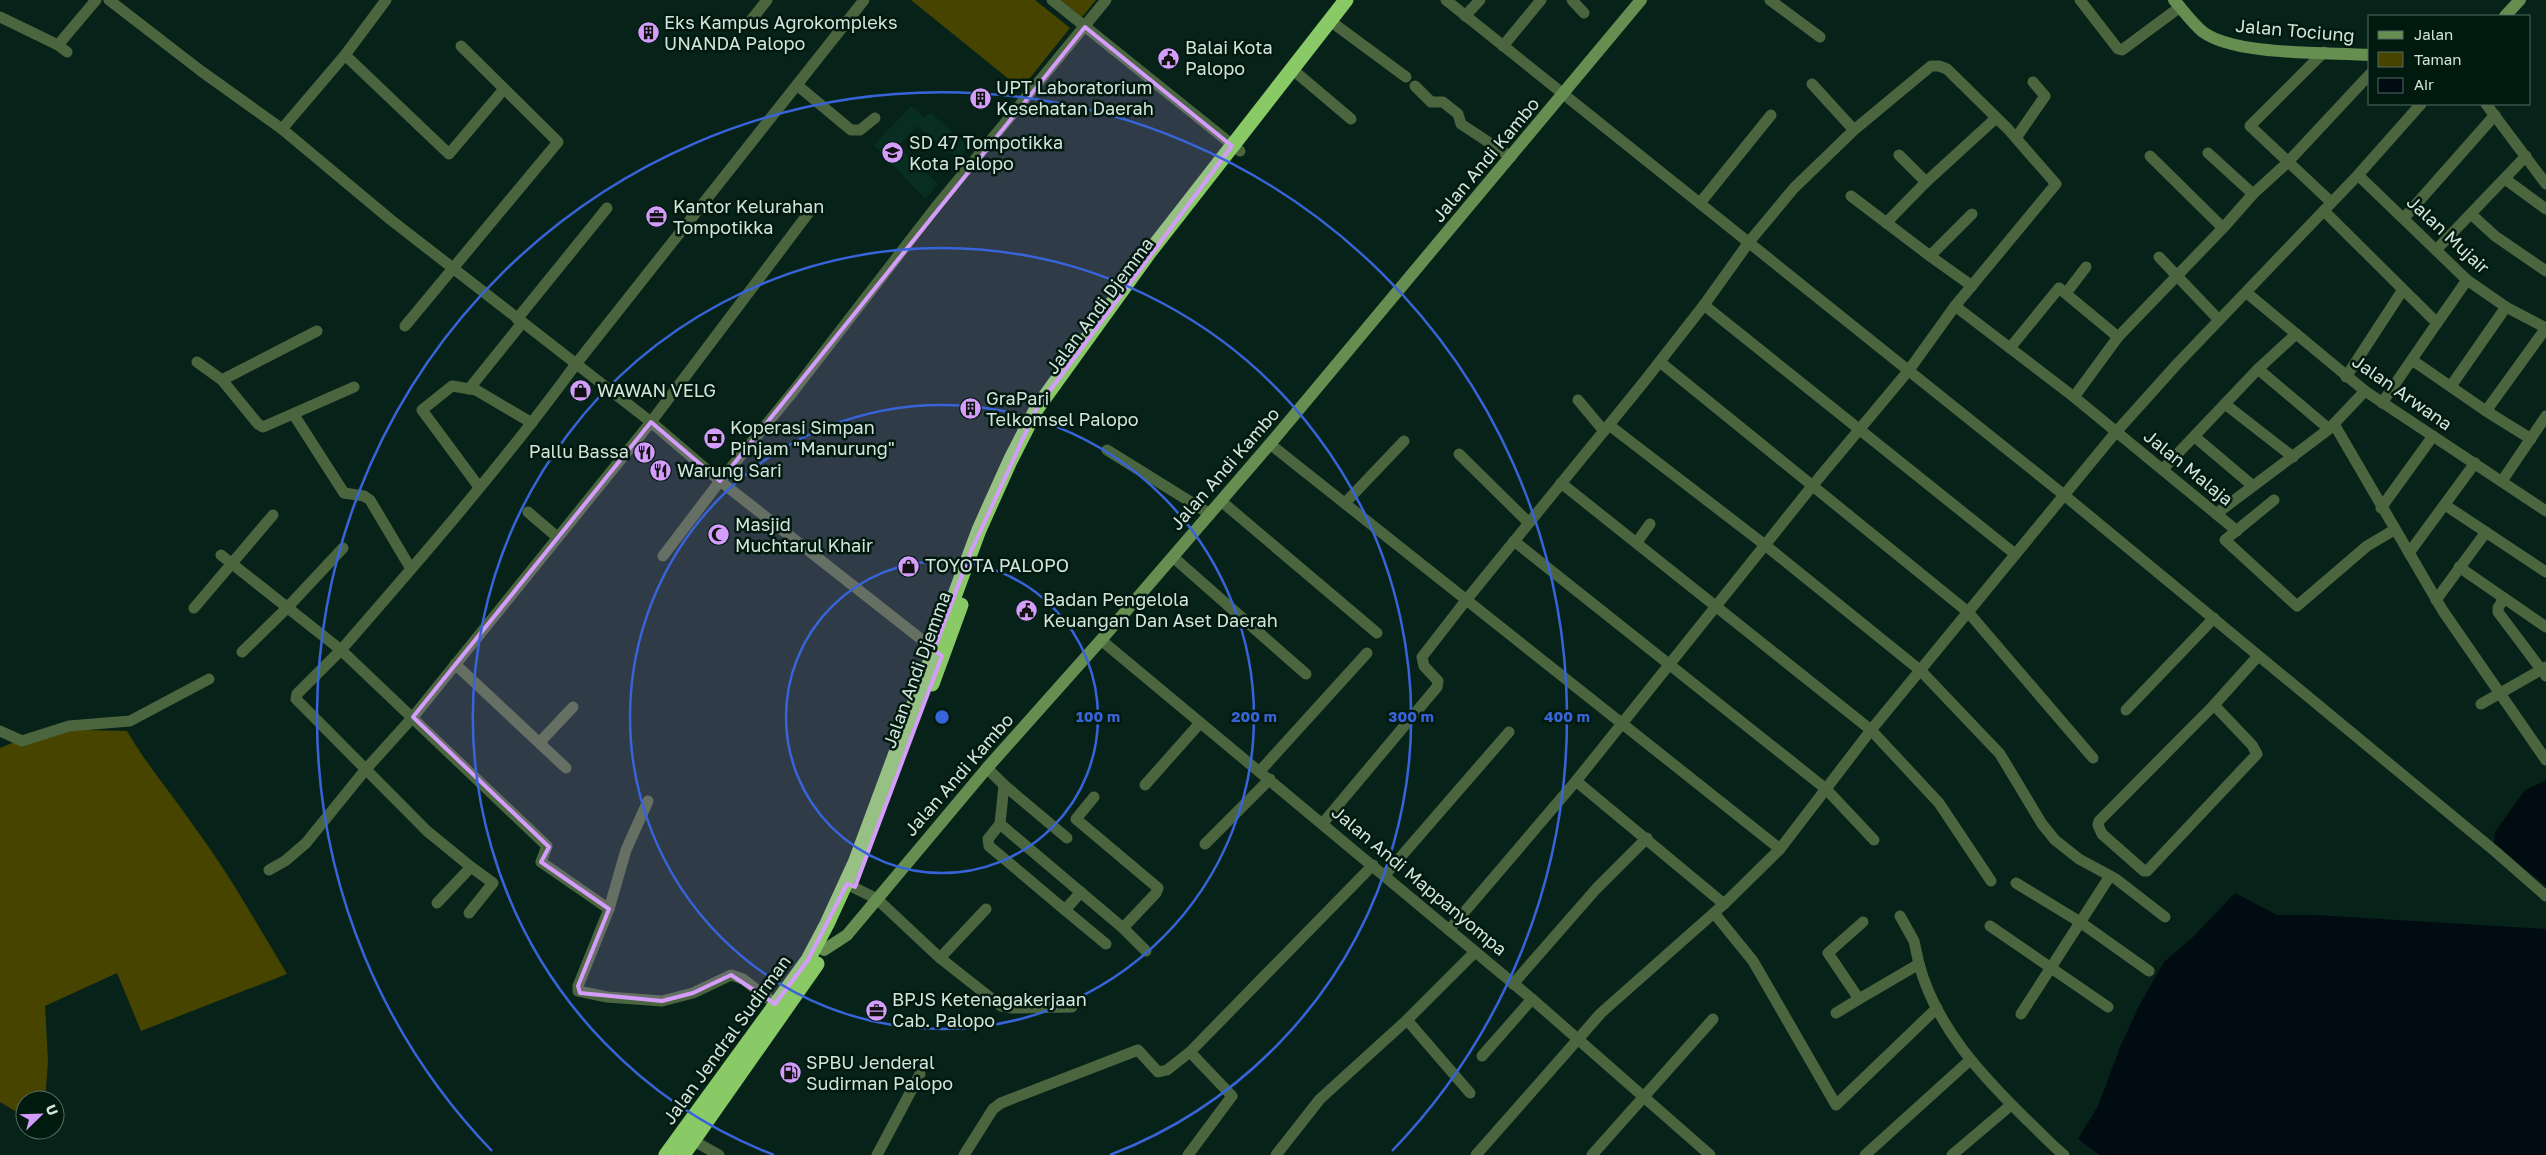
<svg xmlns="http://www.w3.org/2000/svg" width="2546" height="1155" viewBox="0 0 2546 1155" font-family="'Golos Text',sans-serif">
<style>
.built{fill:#072e20}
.green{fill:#474400}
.water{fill:#000b12}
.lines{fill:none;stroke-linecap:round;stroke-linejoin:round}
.street{stroke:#4b653f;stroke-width:11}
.secondary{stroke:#658e50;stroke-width:12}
.highway{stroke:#89ca67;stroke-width:15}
.marked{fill:#d49cfb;fill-opacity:0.2;stroke:#d49cfb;stroke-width:4;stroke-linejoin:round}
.ring{fill:none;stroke:#3864d9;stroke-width:2.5}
.labels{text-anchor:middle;stroke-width:5;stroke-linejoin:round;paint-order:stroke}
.poi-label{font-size:18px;fill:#d4e4dc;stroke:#001a10;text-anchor:start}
.street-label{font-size:18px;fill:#d4e4dc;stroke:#001a10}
.centre{fill:#3864d9;stroke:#001a10;stroke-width:2.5}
.ring-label{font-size:15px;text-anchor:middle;font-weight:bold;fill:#3864d9;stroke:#001a10;stroke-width:5;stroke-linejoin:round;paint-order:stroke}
</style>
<rect width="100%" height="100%" fill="#072319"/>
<polygon class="built" points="911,106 924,117 931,113 969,147 958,159 917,126 898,146 938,184 925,199 874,145"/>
<g class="green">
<polygon points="911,0 1035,0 1070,28 1021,89"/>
<polygon points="1061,0 1096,0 1082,17"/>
<path d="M 86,730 L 127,731 C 146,764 171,793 193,825 C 228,872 257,924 287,974 L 141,1031 L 117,973 L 45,1006 L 48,1061 L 45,1100 L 25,1100 L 25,1117 L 0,1102 L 0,748 L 42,731 Z"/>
</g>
<g class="water">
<polygon points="2546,780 2546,886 2494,844 2495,832 2525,790"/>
<polygon points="2235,893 2277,915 2316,915 2546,929 2546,1155 2100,1155 2078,1139 2098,1106 2121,1045 2140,1004 2164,962 2193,937"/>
</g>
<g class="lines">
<g class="street">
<polyline points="109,0 201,71 282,129 391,220 651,422 720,481 940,654"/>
<polyline points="1052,0 1240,151"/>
<polyline points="1446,0 2064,495 2496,852 2546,896"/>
<polyline points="1572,0 1584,13"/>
<polyline points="1770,0 1820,37"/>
<polyline points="2080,0 2118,49 2122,50 2180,7"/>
<polyline points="1465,16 1480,0"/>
<polyline points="0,17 58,45 67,52"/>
<polyline points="749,23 767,0"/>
<polyline points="1337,26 1406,77"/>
<polyline points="58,45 96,0"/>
<polyline points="1503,46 1541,0"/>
<polyline points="2324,52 2250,126 2331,202"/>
<polyline points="345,55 449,154 504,89"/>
<polyline points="1299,75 1351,119"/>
<polyline points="1812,84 1854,130"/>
<polyline points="797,85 851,130 860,130 875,118"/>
<polyline points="1415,86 1431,102 1443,102 1458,114 1461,124 1511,157"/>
<polyline points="2486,104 2546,184"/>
<polyline points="282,129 345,55 386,0"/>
<polyline points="2016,138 2045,96 2033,82"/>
<polyline points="2208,153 2253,194"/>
<polyline points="1899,155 1926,182"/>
<polyline points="2150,156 2223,228"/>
<polyline points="2358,175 2467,280 2506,307 2546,328 2486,411 2531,439"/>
<polyline points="2505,179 2546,209"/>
<polyline points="1851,196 1930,256 1972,214"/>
<polyline points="1700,203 1771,115"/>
<polyline points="2324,211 2437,323 2382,403"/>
<polyline points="2471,214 2495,236 2546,271"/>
<polyline points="2404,218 2495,115"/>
<polyline points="1886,223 1926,182 1996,118"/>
<polyline points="2436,250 2526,156"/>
<polyline points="1930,256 1972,286"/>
<polyline points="2159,257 2219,320"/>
<polyline points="2067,292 2086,267"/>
<polyline points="2247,293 2365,391 2546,511"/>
<polyline points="1704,305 2015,554"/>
<polyline points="1955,306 2074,397 2237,531"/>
<polyline points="517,319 607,208"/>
<polyline points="2437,323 2467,280"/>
<polyline points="405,326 558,142 461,46"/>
<polyline points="317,331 222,380 258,424 263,427 354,387"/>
<polyline points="2010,348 2059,288 2118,337"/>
<polyline points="2412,360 2486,411"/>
<polyline points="197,362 222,380"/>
<polyline points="1660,362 1968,612 2093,758"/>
<polyline points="2258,369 2329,429"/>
<polyline points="2346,377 2402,291"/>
<polyline points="2451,386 2506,307"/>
<polyline points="469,389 522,323"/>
<polyline points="2074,397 2118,337 2223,228 2253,194 2287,163 2370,74"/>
<polyline points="1578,400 1604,431"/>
<polyline points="2225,404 2293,457"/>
<polyline points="294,415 344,493 364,496 370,500 411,569"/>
<polyline points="2334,424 2443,611 2546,760"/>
<polyline points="1609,425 1765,545 1921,671 2000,754 2042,824 2055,840 2079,859 2116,879 2165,917"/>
<polyline points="2195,437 2253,486"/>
<polyline points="1270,444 1780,849"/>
<polyline points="1107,450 1210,514"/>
<polyline points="1459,454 1529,523"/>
<polyline points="2163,469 2258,369 2296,334"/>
<polyline points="2502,481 2546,416"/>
<polyline points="1561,483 1871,730 1939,803 1991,881"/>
<polyline points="479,487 422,410 452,386 476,390 532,423"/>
<polyline points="2274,500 2225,540 2297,606 2367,546 2394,530"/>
<polyline points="1221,501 1377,633"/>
<polyline points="1345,503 1404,441"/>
<polyline points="2445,505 2546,572"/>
<polyline points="2381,508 2433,436"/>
<polyline points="528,512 557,537"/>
<polyline points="2216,514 2329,429 2365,391"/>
<polyline points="1514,541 1826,789 1874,840"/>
<polyline points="1637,542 1650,524"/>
<polyline points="2409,553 2475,463"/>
<polyline points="221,555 341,650 297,694 296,699 427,831 471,867 437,903"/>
<polyline points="663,556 720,481 792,393 935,208 1106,0"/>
<polyline points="1173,557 1306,674"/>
<polyline points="2459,567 2546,627"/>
<polyline points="2504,598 2498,608 2498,612 2546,676"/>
<polyline points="2436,600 2486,532"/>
<polyline points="194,608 273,515"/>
<polyline points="1101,640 1532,999 1710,1155"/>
<polyline points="242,652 286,609 343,548"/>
<polyline points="455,664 566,768"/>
<polyline points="2481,704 2546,667"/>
<polygon points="2214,705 2252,745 2257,754 2147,871 2144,871 2102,834 2098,825 2099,821"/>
<polyline points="2214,705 2258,656"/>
<polyline points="2126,710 2214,618"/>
<polyline points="0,731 22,741 69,726 130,721 209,679"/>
<polyline points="540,742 573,707"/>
<polyline points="987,768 1004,785 1000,824 1123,928 1146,951"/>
<polyline points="1260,771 1367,653"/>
<polyline points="1576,781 1724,904"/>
<polyline points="1004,785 1067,838"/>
<polyline points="1145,785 1200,723"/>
<polyline points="1094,797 1076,819 1158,888 1156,893 1123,928"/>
<polyline points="1323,823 1437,687 1438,681 1424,666 1422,657 1467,599 1643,383 1704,305 1749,242 1794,188 1854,130 1931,66 1939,66 1947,69 2008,129 2056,184 1955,306 1909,370 1813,485 1576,781 1449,930"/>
<polyline points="1000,824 988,839 989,846 1065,910 1081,892"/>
<polyline points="1205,844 1270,779"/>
<polyline points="269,870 285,861 306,843 366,769 413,717 651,422 810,211"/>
<polyline points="1385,875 1509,732"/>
<polyline points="2016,883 2080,922 2149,971"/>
<polyline points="847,884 877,899 940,958 1001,1006 1012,1008 1072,1007"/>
<polyline points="609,909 626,850 648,801"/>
<polyline points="1065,910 1106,944"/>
<polyline points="469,913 493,883 471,867"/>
<polyline points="1714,913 1753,961 1836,1105 1937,1008"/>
<polyline points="1900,916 1914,941 1919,964"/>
<path d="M 1863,922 L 1828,953 L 1859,999 L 1919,964 C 1936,1027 1982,1076 2028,1121 C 2040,1132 2051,1145 2064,1155"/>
<polyline points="1990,926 2108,1007"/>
<polyline points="940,958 986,909"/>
<polyline points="1513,984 1596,889 1647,838"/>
<path d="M 775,1004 L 743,979 L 731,975 L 693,993 L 662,1001 L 607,997 L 578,991 L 578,986 L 609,909 L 541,862 L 547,846 L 341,650 C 422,557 503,464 576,364 L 864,0"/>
<polyline points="1836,1013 1859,999"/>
<polyline points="2021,1014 2110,876"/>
<polyline points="1407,1020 1470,1093"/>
<polyline points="1482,1056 1532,999"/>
<polyline points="694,1141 719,1155"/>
<polyline points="877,1155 920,1074"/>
<polyline points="964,1155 993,1109 1001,1103 1138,1050 1158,1072 1167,1070 1190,1052 1373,865"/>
<polyline points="1188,1155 1232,1096 1190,1052"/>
<polyline points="1276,1155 1320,1099 1407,1020 1475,952"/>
<polyline points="1476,1155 1601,1013 1724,904 1780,849 1871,730 2116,432 2178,363 2358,175 2421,104"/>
<polyline points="1592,1155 1713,1019"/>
<polyline points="1865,1155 1969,1061"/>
<polyline points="1952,1155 2011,1105"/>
</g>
<g class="secondary">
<path d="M 2174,0 C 2183,10 2192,23 2203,32 C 2236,56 2327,52 2370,55"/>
<polyline points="2505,16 2520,0"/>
<polyline points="824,950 847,935 987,768 1101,640 1270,444 1641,0"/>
</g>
<g class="highway">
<polyline points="932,684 961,605"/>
<polyline points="666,1155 808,960 827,924 855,863 979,530 1010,461 1037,408 1148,254 1346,0"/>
<polyline points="683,1155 817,964"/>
</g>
</g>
<path class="marked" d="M 1085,27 L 1232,146 L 1037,408 L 970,554 L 934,650 L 942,656 L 855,887 L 847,884 L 808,960 L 775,1004 L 731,975 L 693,993 L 662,1001 L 580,993 L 578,986 L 609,909 L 541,862 L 549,847 L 413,717 L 651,422 L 720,481 Z"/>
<g class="ring">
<circle cx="942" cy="717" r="156"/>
<circle cx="942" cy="717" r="312"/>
<path d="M774 1155A469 469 0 1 1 1110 1155"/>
<path d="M492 1151A625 625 0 1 1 1392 1151"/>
</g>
<defs>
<symbol id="building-disc" viewBox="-11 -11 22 22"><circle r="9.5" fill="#d49cfb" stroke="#001a10"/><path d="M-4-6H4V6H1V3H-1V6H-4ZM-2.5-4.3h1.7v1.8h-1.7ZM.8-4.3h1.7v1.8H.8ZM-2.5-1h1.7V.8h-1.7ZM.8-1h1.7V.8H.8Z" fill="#111"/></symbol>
<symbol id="civic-disc" viewBox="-11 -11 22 22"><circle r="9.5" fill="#d49cfb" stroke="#001a10"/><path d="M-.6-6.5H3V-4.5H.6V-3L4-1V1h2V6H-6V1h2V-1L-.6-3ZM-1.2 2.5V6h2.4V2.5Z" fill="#111"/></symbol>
<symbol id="school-disc" viewBox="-11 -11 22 22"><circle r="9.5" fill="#d49cfb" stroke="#001a10"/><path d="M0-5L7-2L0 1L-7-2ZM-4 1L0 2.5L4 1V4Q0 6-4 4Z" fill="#111"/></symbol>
<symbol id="office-disc" viewBox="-11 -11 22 22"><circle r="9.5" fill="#d49cfb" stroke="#001a10"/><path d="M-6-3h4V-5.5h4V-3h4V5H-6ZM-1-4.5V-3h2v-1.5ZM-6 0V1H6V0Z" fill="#111"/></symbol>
<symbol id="shop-disc" viewBox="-11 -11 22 22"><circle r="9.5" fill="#d49cfb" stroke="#001a10"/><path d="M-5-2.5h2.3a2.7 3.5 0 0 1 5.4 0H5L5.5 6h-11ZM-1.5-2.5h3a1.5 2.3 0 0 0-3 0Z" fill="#111"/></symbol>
<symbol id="bank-disc" viewBox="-11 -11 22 22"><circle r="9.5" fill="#d49cfb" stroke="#001a10"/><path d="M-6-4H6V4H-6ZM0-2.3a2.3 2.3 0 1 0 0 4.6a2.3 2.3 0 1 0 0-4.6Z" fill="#111"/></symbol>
<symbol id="restaurant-disc" viewBox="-11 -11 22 22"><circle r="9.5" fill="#d49cfb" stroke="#001a10"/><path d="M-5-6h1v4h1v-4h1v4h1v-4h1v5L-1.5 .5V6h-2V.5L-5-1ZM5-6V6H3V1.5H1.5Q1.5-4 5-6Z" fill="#111"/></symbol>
<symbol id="mosque-disc" viewBox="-11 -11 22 22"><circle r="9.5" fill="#d49cfb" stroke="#001a10"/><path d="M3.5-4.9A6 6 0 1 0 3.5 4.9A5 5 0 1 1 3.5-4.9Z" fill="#111"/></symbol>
<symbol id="fuel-disc" viewBox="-11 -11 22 22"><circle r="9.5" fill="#d49cfb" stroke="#001a10"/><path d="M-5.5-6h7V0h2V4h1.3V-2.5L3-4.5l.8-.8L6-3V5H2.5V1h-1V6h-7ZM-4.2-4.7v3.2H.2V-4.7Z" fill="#111"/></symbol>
</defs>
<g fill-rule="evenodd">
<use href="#building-disc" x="636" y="20" width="25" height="25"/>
<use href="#civic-disc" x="1156" y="46" width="25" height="25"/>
<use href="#building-disc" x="968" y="86" width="25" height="25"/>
<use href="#school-disc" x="880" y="140" width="25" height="25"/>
<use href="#office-disc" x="644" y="204" width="25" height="25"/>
<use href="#shop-disc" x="568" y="378" width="25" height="25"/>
<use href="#building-disc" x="958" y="396" width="25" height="25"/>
<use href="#bank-disc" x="702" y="426" width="25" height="25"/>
<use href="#restaurant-disc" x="632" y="440" width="25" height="25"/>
<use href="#restaurant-disc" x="648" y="458" width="25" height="25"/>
<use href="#mosque-disc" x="706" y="522" width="25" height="25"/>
<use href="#shop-disc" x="896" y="554" width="25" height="25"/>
<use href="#civic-disc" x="1014" y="598" width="25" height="25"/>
<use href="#office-disc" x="864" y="998" width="25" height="25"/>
<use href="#fuel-disc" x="778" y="1060" width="25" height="25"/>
</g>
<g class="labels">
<g class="poi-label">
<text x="664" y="29">Eks Kampus Agrokompleks<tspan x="664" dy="21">UNANDA Palopo</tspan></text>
<text x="1185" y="54">Balai Kota<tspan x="1185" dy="21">Palopo</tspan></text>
<text x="996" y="94">UPT Laboratorium<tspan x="996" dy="21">Kesehatan Daerah</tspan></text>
<text x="909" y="149">SD 47 Tompotikka<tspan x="909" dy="21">Kota Palopo</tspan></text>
<text x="673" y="213">Kantor Kelurahan<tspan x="673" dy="21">Tompotikka</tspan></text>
<text x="597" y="397">WAWAN VELG</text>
<text x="986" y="405">GraPari<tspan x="986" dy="21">Telkomsel Palopo</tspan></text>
<text x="730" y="434">Koperasi Simpan<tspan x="730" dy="21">Pinjam "Manurung"</tspan></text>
<text x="629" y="458" text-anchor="end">Pallu Bassa</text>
<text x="677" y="477">Warung Sari</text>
<text x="735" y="531">Masjid<tspan x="735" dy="21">Muchtarul Khair</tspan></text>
<text x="925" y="572">TOYOTA PALOPO</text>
<text x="1043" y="606">Badan Pengelola<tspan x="1043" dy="21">Keuangan Dan Aset Daerah</tspan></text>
<text x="892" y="1006">BPJS Ketenagakerjaan<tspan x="892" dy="21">Cab. Palopo</tspan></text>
<text x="806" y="1069">SPBU Jenderal<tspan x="806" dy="21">Sudirman Palopo</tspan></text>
</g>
<g class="street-label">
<text transform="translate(2295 31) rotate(5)" y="6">Jalan Tociung</text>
<text transform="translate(1486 160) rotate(-50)" y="6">Jalan Andi Kambo</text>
<text transform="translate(2448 235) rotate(43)" y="6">Jalan Mujair</text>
<text transform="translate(1100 306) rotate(-53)" y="6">Jalan Andi Djemma</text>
<text transform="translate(2402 393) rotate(35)" y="6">Jalan Arwana</text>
<text transform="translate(2188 468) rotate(39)" y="6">Jalan Malaja</text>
<text transform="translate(1225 469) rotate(-49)" y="6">Jalan Andi Kambo</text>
<text transform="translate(917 670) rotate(-70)" y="6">Jalan Andi Djemma</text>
<text transform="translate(959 775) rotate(-49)" y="6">Jalan Andi Kambo</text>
<text transform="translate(1419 881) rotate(40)" y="6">Jalan Andi Mappanyompa</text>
<text transform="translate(727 1040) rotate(-54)" y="6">Jalan Jendral Sudirman</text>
</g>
</g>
<circle cx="942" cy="717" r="8" class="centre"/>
<g class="ring-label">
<text x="1098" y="722">100 m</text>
<text x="1254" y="722">200 m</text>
<text x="1411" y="722">300 m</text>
<text x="1567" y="722">400 m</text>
</g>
<rect x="2368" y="15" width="162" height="90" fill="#001a10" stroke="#556b62"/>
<rect x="2378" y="31" width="25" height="8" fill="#658e50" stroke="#556b62"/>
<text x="2414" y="40" font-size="15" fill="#d4e4dc">Jalan</text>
<rect x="2378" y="52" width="25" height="15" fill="#474400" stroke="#556b62"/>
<text x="2414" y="65" font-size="15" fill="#d4e4dc">Taman</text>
<rect x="2378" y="78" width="25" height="15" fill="#000b12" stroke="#556b62"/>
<text x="2414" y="90" font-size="15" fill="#d4e4dc">Air</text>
<g transform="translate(40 1115) rotate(67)"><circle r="24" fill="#001a10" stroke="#556b62"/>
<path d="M0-4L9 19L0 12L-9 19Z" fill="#d49cfb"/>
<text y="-8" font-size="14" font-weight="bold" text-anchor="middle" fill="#d4e4dc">U</text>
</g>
</svg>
